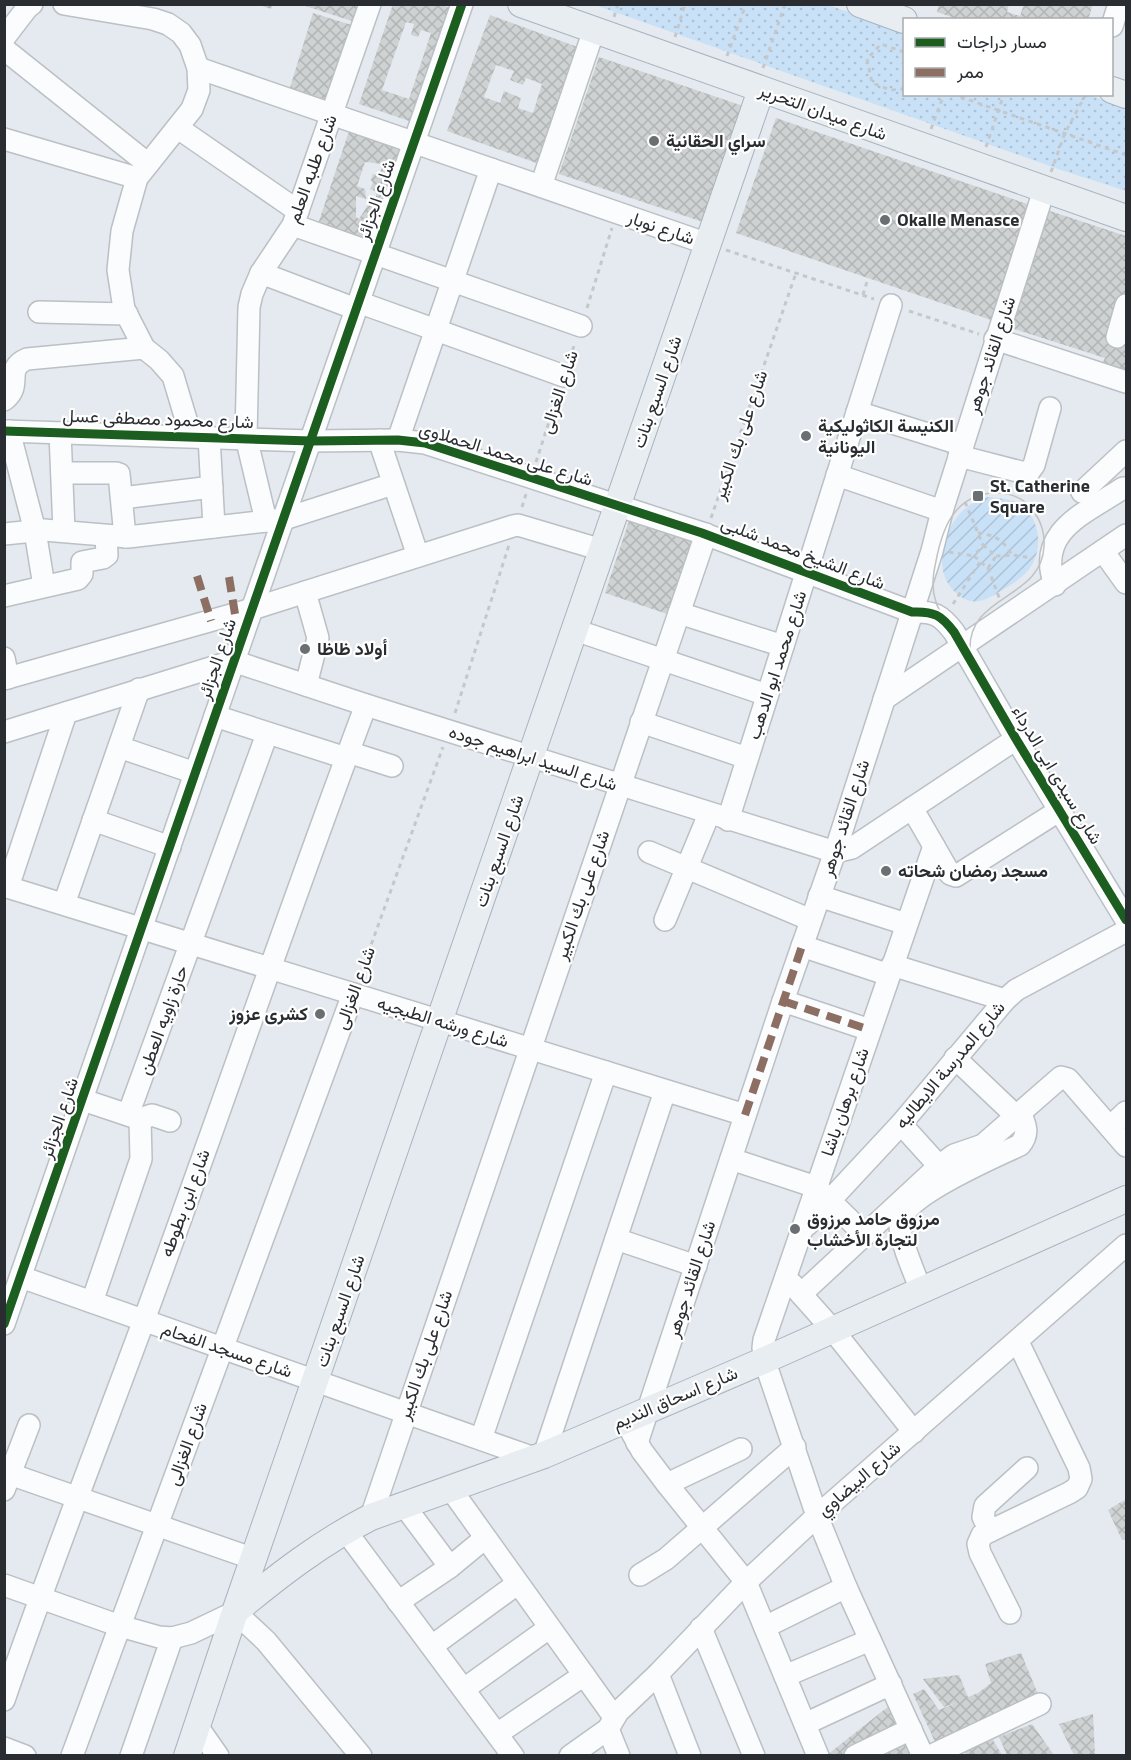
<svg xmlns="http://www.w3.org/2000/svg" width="1131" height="1760" viewBox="0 0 1131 1760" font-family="'Titillium Web',Vazirmatn,sans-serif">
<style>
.park{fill:url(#park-dots)}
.garden{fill:url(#garden-furrows)}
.building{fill:url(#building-cross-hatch);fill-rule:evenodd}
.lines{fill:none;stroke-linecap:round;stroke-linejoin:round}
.minor-casing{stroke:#bbc0c5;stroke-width:24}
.major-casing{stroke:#a9b3bd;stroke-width:28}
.path{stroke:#c5c8cb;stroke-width:3;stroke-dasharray:4.5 4.5;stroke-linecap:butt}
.minor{stroke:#fbfcfd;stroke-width:21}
.major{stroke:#e8edf2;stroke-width:26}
.tram{stroke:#c0c2c4;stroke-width:1.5}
.quiet{stroke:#8d6e63;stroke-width:8;stroke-dasharray:15 8;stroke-linecap:butt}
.cycleway-casing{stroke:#fff;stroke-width:13}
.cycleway{stroke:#1b5e20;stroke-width:9}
.poi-dot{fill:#6a6f74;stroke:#fff;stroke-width:2}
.labels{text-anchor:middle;stroke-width:4.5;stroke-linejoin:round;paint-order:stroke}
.street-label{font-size:18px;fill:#292d31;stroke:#fff}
.poi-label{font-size:18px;font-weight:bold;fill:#292d31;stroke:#fff;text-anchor:start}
</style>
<defs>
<pattern id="park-dots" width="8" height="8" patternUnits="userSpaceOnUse" patternTransform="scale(1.5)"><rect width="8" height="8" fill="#c9e1f7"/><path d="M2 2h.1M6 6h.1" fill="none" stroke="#adc1d4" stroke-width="1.8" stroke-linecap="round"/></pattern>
<pattern id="garden-furrows" width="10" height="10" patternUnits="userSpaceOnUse" patternTransform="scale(1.5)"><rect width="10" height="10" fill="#c9e1f7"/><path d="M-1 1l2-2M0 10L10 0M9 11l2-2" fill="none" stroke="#adc1d4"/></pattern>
<pattern id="building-cross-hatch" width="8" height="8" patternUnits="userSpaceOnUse" patternTransform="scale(1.5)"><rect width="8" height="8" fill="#cfd2d3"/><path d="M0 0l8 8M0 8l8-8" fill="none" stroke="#b2b5b6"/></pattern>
</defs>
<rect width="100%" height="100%" fill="#e4eaf0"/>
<polygon class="park" points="595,5 828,5 904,31 904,94 1090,95 1126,109 1126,191 1061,170"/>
<path class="garden" d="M 988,497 C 997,498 1006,498 1015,502 C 1039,513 1044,544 1032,565 C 1025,577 1012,584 1001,591 C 984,601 972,608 955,592 C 931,570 943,526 967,507 C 973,502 981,500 988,497 Z"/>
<g class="building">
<polygon points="256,4 272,4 271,9"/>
<polygon points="299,4 360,4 355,22"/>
<path d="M 393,4 L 439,4 L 457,10 L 418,124 L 359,104 ZM 406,22 L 414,24 L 411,35 L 418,37 L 421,30 L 431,33 L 409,99 L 382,90 Z"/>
<polygon points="939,4 1009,4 1007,12 1020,16 1024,4 1093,4 1088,20 960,20 937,12"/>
<polygon points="313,13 358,27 331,110 288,94"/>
<path d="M 490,15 L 583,49 L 542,165 L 447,131 ZM 496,65 L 514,71 L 510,80 L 523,85 L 526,78 L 542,84 L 533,113 L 518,108 L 521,98 L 504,91 L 500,103 L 484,97 Z"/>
<polygon points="599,57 749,108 709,224 559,174"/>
<polygon points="776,118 1033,206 994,321 736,233"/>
<path d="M 352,122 L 409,145 L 375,248 L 317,227 ZM 365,162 L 383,164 L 379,176 L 373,174 L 371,180 L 373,183 L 370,189 L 377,192 L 374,205 L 368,205 L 359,219 L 356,217 L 356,196 L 366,199 L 365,189 L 357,186 Z"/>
<polygon points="1047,210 1126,236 1126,293 1110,342 1126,321 1126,373 1102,364 1105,358 1008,327"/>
<polygon points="630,518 696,539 670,615 605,593"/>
<polygon points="1126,1499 1126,1539 1122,1540 1108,1510"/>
<polygon points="1021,1653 1038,1694 936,1744 913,1694 924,1689 939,1710 958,1702 944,1707 923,1679 959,1675 968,1697 978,1693 991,1683 985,1664"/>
<polygon points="889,1706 901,1725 842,1755 827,1755"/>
<polygon points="1093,1714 1095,1755 1074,1755 1059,1724"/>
<polygon points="1032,1724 1054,1755 1007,1755 999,1737"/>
<polygon points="904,1738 913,1755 889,1755 886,1751"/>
<polygon points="993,1740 1002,1755 966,1755 962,1748"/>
</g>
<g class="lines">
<defs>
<g id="minor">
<polyline points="64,4 153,19 168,24 181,33 190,45 198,68 199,90 192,109 137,178 122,231 118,270 124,309 144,348 159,360 173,376 191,436"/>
<polyline points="1112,26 1119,4"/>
<polyline points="4,38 27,8 32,4"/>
<polyline points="4,49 148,164"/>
<polyline points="198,68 708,244"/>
<polyline points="178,128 298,211"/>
<polyline points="4,139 137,178"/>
<polyline points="541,186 594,30"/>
<polyline points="293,225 581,326"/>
<polyline points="261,273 356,309"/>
<polyline points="358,302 564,376"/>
<polyline points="39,312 127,314"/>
<polyline points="1117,337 1126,305"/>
<polyline points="995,339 1126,382"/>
<path d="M 4,400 C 24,385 3,369 27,359 L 144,348"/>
<polyline points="857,412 963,445"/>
<path d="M 4,431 L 311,441 L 398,440 L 425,443 L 702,533 L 912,612 C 934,611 941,615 954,632 L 1016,739 L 1126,920"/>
<polyline points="9,431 35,531 44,586"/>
<polyline points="60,433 64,531"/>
<polyline points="209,437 214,527"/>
<polyline points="379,440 418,556"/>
<polyline points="398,440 491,169"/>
<polyline points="959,456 1021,472 1029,472 1034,465 1050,408"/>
<polyline points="62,473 116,473 119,474 125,537"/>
<polyline points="837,475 942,511"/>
<polyline points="1082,492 1126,451"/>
<polyline points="122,498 212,487"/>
<polyline points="266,521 246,437 249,307 252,294 261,273 293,225 370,4"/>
<polyline points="4,534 44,530 128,537 284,519 393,484"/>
<polyline points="1103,551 1126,583"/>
<path d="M 1055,585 C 1035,531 1086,513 1123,488 L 1126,488"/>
<polyline points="305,592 318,638 306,685"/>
<polyline points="4,596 78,579 82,574 82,562 103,558 107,555 106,536"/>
<polyline points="679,613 783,646"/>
<polyline points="575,630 767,695"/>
<polyline points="4,658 8,678"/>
<polyline points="4,679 252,609 513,526 518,525 602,550"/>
<polyline points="884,699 1126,535"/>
<polyline points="215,716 346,758"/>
<polyline points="641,722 747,758"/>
<polyline points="4,732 233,661 366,705 835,852 852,848 1016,739"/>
<polyline points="119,747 195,773"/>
<polyline points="348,752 392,766"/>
<polyline points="912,808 950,874 956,876 1060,810"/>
<polyline points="93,820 170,847"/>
<polyline points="728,820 891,305"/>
<polyline points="649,852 811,920"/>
<polyline points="4,886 745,1115"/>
<polyline points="8,887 66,713"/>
<polyline points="819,896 906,924"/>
<polyline points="64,904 139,689"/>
<polyline points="665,920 709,814"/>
<polyline points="802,946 889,975"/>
<polyline points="892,965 1005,1000"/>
<polyline points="783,1001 870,1030"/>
<polyline points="955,1058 1016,1116"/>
<polyline points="83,1100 140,1119 141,1159 92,1302"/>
<polyline points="128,1115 267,734"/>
<polyline points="140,1119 152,1115 170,1121"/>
<polyline points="901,1124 939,1166"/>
<polyline points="1110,1127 1126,1112"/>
<polyline points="731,1159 816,1187 865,1235"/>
<polyline points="807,1225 901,1124 1005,1000 1016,990 1126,931"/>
<polyline points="616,1239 696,1266"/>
<polyline points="21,1277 534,1458"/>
<polyline points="792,1284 832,1329 914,1432"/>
<path d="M 921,1290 C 915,1275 899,1238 900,1224 C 903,1195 995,1157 1020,1145 C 1030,1133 1025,1124 1020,1112"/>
<polyline points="801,1294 939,1166 954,1155 983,1145 1061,1077 1068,1079 1126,1146"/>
<polyline points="4,1324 462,4"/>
<polyline points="631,1431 642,1451 667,1484 746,1582 818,1756"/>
<polyline points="481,1439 606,1072"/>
<polyline points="637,1443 783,1001 835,852 932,551 942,511 1044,190"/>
<polyline points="544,1455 665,1091"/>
<polyline points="4,1472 254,1559"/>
<polyline points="667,1484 741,1449"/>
<polyline points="450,1488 614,1717"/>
<polyline points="4,1490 29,1425"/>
<polyline points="403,1504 450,1567"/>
<polyline points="371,1517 706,534"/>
<polyline points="345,1530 513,1756"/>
<polyline points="990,1531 983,1517 985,1506 1027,1468"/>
<polyline points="640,1575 666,1559 795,1447"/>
<polyline points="4,1585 120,1626 159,1637 172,1638 191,1633 235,1612 266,1641 361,1756"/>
<polyline points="398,1602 450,1567 484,1539"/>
<polyline points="1010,1613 980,1553 978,1544 982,1535 1069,1493 1077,1488 1081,1479 1079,1468 1018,1342"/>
<polyline points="765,1627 846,1587"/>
<polyline points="701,1628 754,1756"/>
<polyline points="432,1646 517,1584"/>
<polyline points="658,1674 690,1756"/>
<polyline points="785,1676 870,1640"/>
<polyline points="464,1689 549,1628"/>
<path d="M 4,1700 C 48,1572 97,1447 144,1320 C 219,1116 289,909 366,705"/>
<polyline points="805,1724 891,1684"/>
<polyline points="197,1726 218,1756"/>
<polyline points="608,1729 619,1756"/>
<polyline points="497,1734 584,1675"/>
<polyline points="4,1748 25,1756"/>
<polyline points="72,1756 353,994"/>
<polyline points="131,1756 172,1638"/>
<polyline points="570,1756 608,1729 618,1712 658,1674 746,1582 817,1516 1126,1245"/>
<polyline points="855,1756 911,1729"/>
<polyline points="923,1756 846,1587 817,1516 767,1368 763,1348 764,1340 934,846"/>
<polyline points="930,1756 1040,1704"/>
</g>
<g id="major">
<polyline points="521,4 1126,218"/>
<polyline points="860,4 904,20"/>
<polyline points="1112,90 1126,95"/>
<path d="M 237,1610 C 279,1575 322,1542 371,1517 L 544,1455 L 765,1360 L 1126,1199"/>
<polyline points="187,1756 235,1612 761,90"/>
</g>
</defs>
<use href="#minor" class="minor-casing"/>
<use href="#major" class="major-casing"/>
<g class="path">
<polyline points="614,17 618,4"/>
<polyline points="675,37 685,4"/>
<polyline points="904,52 881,44 867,59 872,83 891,90 904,89"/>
<polyline points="727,56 746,4"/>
<polyline points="763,68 785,4"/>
<polyline points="952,94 1126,155"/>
<polyline points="931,129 944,94"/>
<polyline points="986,147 1004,94"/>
<polyline points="1051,172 1065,133 1086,94"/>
<polyline points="726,250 874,299"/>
<polyline points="863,295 868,278"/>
<polyline points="587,308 612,228"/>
<polyline points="909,311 979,334"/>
<polyline points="570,359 575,342"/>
<polyline points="536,462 558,394"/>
<polyline points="965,502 983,545"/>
<polyline points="522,507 526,494"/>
<polyline points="711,518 796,273"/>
<path d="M 978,533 C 995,535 1003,540 1012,555"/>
<polygon points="983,545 996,556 988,568 974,556"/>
<polyline points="949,552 974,556"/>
<polyline points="996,556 1012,555 1033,558"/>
<polyline points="988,568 1000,600"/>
<polyline points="953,604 980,562"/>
<polyline points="455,713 509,545"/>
<polyline points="359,978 443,747"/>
</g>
<use href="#minor" class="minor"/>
<use href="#major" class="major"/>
<path class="tram" d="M 1126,914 L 1018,737 L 970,651 C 967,594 1042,600 1044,546 C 1045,534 1041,521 1034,512 C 1024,497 1008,492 991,493 C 953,497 942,530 936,561 C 933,575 931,588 936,602 C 937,607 941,612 944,618 C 961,658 985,695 1008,733 C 1048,797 1088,861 1126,926"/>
<g class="quiet">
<polyline points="197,576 211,621"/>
<polyline points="229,577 235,614"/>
<polyline points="783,1001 870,1030"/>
<polyline points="745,1115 802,946"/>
</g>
<defs>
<g id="cycleway">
<path d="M 4,431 L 311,441 L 398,440 L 425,443 L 702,533 L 912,612 C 934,611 941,615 954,632 L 1016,739 L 1126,920"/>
<polyline points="4,1324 462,4"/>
</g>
</defs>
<use href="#cycleway" class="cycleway-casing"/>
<use href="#cycleway" class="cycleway"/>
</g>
<g class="poi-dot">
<circle cx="654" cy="141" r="6"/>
<circle cx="885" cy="220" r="6"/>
<circle cx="806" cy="436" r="6"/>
<rect x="972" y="490" width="12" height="12" rx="3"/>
<circle cx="305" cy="649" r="6"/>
<circle cx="886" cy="871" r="6"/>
<circle cx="320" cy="1014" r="6"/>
<circle cx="795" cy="1229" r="6"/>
</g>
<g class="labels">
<g class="street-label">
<text transform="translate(823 112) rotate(20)" y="6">شارع ميدان التحرير</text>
<text transform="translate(312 169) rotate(-70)" y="6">شارع طلبه العلم</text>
<text transform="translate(376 200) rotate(-71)" y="6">شارع الجزائر</text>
<text transform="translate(661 228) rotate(19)" y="6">شارع نوبار</text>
<text transform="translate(991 355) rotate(-72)" y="6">شارع القائد جوهر</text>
<text transform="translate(559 392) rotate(-72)" y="6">شارع الغزالى</text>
<text transform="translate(657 392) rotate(-71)" y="6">شارع السبع بنات</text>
<text transform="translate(158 419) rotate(2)" y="6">شارع محمود مصطفى عسل</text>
<text transform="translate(740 435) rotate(-71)" y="6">شارع على بك الكبير</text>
<text transform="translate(506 454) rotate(17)" y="6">شارع على محمد الحملاوى</text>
<text transform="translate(803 553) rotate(21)" y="6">شارع الشيخ محمد شلبى</text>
<text transform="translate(217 659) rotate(-71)" y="6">شارع الجزائر</text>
<text transform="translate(777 665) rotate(-72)" y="6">شارع محمد ابو الدهب</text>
<text transform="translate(533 758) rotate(18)" y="6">شارع السيد ابراهيم جوده</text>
<text transform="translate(1057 775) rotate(59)" y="6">شارع سيدى ابى الدرداء</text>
<text transform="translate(845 818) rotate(-72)" y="6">شارع القائد جوهر</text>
<text transform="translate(499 851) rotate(-71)" y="6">شارع السبع بنات</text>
<text transform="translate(582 895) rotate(-71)" y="6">شارع على بك الكبير</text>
<text transform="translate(355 988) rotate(-70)" y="6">شارع الغزالى</text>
<text transform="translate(163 1020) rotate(-70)" y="6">حارة زاويه العطن</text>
<text transform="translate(443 1022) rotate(17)" y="6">شارع ورشه الطبجيه</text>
<text transform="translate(950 1065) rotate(-50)" y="6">شارع المدرسة الايطاليه</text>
<text transform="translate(845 1102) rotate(-71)" y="6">شارع برهان باشا</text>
<text transform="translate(59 1118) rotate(-71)" y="6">شارع الجزائر</text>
<text transform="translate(185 1203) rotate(-70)" y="6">شارع ابن بطوطه</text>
<text transform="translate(691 1279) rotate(-72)" y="6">شارع القائد جوهر</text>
<text transform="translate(340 1311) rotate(-71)" y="6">شارع السبع بنات</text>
<text transform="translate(227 1350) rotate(19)" y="6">شارع مسجد الفحام</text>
<text transform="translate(425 1355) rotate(-71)" y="6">شارع على بك الكبير</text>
<text transform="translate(675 1398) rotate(-23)" y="6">شارع اسحاق النديم</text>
<text transform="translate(187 1444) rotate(-70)" y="6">شارع الغزالى</text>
<text transform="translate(859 1479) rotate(-41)" y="6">شارع البيضاوي</text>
</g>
<g class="poi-label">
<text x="666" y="147">سراي الحقانية</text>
<text x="897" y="226">Okalle Menasce</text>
<text x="818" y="432">الكنيسة الكاثوليكية<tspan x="818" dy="21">اليونانية</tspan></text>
<text x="990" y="492">St. Catherine<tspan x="990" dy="21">Square</tspan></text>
<text x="317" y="655">أولاد ظاظا</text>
<text x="898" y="877">مسجد رمضان شحاته</text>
<text x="308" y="1020" text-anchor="end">كشرى عزوز</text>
<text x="807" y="1225">مرزوق حامد مرزوق<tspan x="807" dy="21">لتجارة الأخشاب</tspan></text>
</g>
</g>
<rect width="1131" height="1760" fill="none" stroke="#292d31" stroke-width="12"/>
<rect x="903" y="18" width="210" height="78" fill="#ffffff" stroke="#a9abad" stroke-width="1.5"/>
<rect x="915" y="38" width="30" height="9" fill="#1b5e20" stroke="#a9abad" stroke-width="1.5"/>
<text x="957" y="48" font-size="18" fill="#292d31">مسار دراجات</text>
<rect x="915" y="68" width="30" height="9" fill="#8d6e63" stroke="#a9abad" stroke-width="1.5"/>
<text x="957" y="78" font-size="18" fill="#292d31">ممر</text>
</svg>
